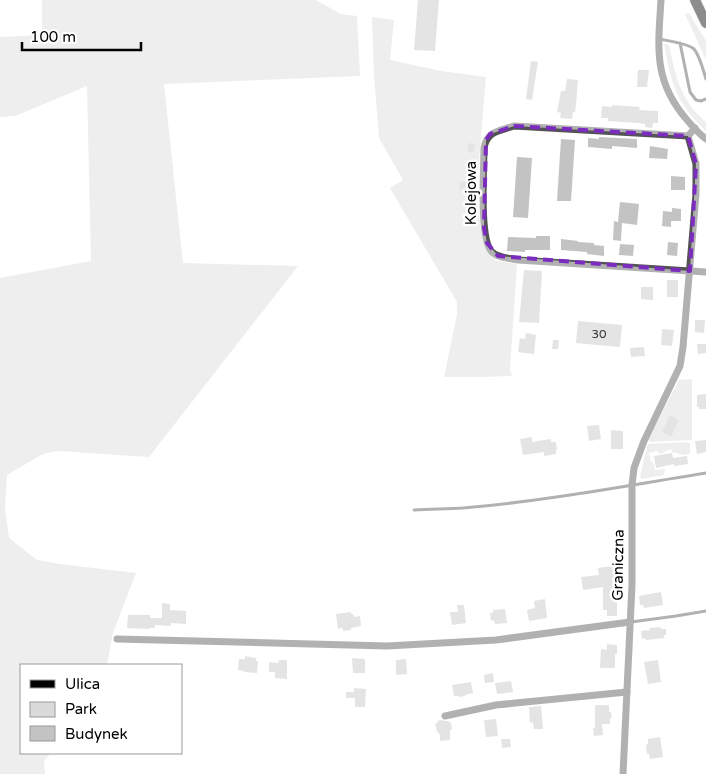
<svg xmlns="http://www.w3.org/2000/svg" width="706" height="774" viewBox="0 0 706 774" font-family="'Varela Round',sans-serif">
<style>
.green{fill:#dadada}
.building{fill:#c3c3c3}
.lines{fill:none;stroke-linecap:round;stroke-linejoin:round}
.primary-casing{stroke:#dbdbdb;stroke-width:12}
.lane{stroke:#535353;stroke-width:3}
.street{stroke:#535353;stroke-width:7}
.primary{stroke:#000;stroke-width:10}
.marked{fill:none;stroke:#7b2cbf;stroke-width:4;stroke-dasharray:10 6;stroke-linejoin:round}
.labels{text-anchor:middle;stroke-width:5;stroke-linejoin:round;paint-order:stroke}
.number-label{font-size:12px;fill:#313131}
.street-label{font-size:15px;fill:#000;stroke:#fff}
</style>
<rect width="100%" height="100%" fill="#fff"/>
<g class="green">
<polygon points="42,0 316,0 341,14 357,16 360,76 164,84 183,263 298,266 149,457 58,451 43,454 7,475 5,508 9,538 37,560 60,564 136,573 113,633 107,665 21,665 21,753 51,753 44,761 45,774 0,774 0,278 91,261 87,86 15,116 0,117 0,37 42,35"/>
<polygon points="689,13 706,41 706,60 685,14"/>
<polygon points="372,17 394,20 390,60 441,71 486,77 476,196 481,231 485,247 493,258 497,261 517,264 510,369 512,376 481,377 444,377 457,314 457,302 390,188 403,180 379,138 374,75"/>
<path d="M 664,44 L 669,45 C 676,77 680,100 706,122 L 706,131 C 676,103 671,83 664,44 Z"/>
<polygon points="692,379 692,440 651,442 648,440 679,380"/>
<polygon points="685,442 690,443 690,454 684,455 672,452 671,449 665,451 665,452 659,454 658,451 649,453 651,462 653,462 655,470 665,469 664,475 642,479 640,477 645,454 648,444"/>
</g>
<g class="building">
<polygon points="418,0 439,0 435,51 414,50"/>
<polygon points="531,61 538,62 532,100 526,99"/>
<polygon points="638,70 649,70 647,87 637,87"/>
<polygon points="567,79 578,80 576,104 575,112 573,112 572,119 560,118 561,113 557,112 561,91 565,91"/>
<polygon points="612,105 640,107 639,110 658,111 658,123 653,123 652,128 645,127 645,124 639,123 608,121 608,118 601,118 602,106 612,107"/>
<polygon points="599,137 637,139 637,148 612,146 612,149 588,147 588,138 599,139"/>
<polygon points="561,139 575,140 571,201 557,201"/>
<polygon points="468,143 475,144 474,152 468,152"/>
<polygon points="650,146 668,149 667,159 649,158"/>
<polygon points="517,157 532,158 528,218 513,217"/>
<polygon points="671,176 685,177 685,190 671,190"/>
<polygon points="460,182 471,182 471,190 459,189"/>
<polygon points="620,202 639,204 637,225 622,223 621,241 613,240 614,221 618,222"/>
<polygon points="672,208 681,209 681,221 671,221 671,227 662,226 663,211 672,212"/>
<polygon points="536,236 550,236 550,250 525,250 525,252 507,251 508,237 536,238"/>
<polygon points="561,239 578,241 578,242 594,243 594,245 604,246 604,256 587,254 587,252 561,250"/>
<polygon points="668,242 678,243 677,256 667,255"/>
<polygon points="620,244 634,245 633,256 619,255"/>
<polygon points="524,270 542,271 539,323 519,322"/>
<rect x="667" y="280" width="11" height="17"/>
<polygon points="641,287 653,287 653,300 641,299"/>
<polygon points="695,320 705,320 704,333 695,332"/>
<polygon points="578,321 622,325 620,347 576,343"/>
<polygon points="662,329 674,330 672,346 661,345"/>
<polygon points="526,333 536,335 534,354 518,352 520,338 525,339"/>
<polygon points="553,340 559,340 558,349 552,349"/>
<polygon points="697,344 706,344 706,353 698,354"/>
<polygon points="644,347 645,356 631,357 630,348"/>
<polygon points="706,394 706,409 699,409 699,407 697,407 697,395"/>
<polygon points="670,415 679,420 671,437 662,432"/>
<polygon points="599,425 601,439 589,441 587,426"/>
<polygon points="611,430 623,431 623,449 611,449"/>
<polygon points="532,437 532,442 551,439 551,442 556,442 557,450 556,450 556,454 544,456 544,452 523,455 520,439"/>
<polygon points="706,440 706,452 697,454 695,441"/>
<polygon points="672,453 673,458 687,456 688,464 674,466 674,464 656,468 654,456"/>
<polygon points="613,566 613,572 615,572 616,580 614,580 617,597 617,616 607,616 607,610 603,610 603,587 583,590 581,577 599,575 598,568"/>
<polygon points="661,592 663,605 644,608 643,605 640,605 639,596"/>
<polygon points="545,599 547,618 529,621 527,610 535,608 534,601"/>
<polygon points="162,603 170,604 170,610 186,611 186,624 171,623 171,626 155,625 155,628 149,628 149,629 127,628 128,615 150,615 150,618 162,618"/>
<polygon points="457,605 464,605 466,623 452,625 450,612 458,612"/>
<polygon points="505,609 507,623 495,624 494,620 491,621 490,613 493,613 493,610"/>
<polygon points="351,612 351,614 353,614 354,617 360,616 361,626 351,628 351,630 343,631 343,628 338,629 336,614"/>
<polygon points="661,627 661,629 666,629 666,635 664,635 664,638 646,640 645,638 642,639 641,631 650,630 649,628"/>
<polygon points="607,644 617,645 617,654 615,654 615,668 600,668 601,649 607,650"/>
<polygon points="245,656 256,658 256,661 258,661 257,673 244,672 244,671 238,670 239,659 245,659"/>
<polygon points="352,658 365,659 365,673 353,673"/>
<polygon points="406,659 407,674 396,675 396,660"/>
<polygon points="279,660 287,660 287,679 275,678 275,672 269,672 269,662 278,663"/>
<polygon points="658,660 661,682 648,684 644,662"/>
<polygon points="493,673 494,682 485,683 484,675"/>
<polygon points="511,681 513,692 497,694 495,683"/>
<polygon points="471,682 473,693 465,695 465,696 459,697 459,696 454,696 452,685"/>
<polygon points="354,688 366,689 365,707 355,707 355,698 346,698 346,692 354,692"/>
<polygon points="595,705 609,705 609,712 611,712 612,718 610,718 610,724 602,724 603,735 594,736 593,728 595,728"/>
<polygon points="541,706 543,729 534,729 533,722 530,723 529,707"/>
<polygon points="496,719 498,736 486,737 484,720"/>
<polygon points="442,720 444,721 449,721 450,723 451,723 452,729 450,730 450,740 440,741 440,735 438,732 437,732 435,723 438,723 437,721"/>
<polygon points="660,737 663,757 650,759 649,754 647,754 646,745 648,744 648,739"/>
<polygon points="501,739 510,739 511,747 502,748"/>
</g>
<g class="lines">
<defs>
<polyline id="primary" points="695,0 706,23"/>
</defs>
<use href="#primary" class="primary-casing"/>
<g class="lane">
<path d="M 659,39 C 668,41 687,43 694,49 C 700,56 703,70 706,79"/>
<polyline points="680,43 690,92 696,100 701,101 706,99"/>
<path d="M 414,510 C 430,509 447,509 463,508 C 545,501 625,486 706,473"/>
<polyline points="631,622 676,616 706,611"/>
</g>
<g class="street">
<path d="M 661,0 C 658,48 653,81 687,120 C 693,127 699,134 706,139"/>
<path d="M 688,136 L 514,126 C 499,131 487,131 484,148 C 484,168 479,240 492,252 C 498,258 509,258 518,260 L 706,272"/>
<polyline points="117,639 387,646 496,640 630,622"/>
<polyline points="445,716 496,705 627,692"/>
<polyline points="623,774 632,585 632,485 634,468 644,441 680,366 683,347 696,194 696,164 688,136 695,128"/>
</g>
<use href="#primary" class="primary"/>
</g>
<path d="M0 0H706V774H0ZM 514,126 L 688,136 L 696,164 L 690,271 L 498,256 L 487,243 L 484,228 L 486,140 L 490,134 Z" fill="#fff" fill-opacity=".55" fill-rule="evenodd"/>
<path class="marked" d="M 514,126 L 688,136 L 696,164 L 690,271 L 498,256 L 487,243 L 484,228 L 486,140 L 490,134 Z"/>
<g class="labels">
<g class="number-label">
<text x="599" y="338">30</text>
</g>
<g class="street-label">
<text transform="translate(471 193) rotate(-90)" y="5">Kolejowa</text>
<text transform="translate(618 565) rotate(-89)" y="5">Graniczna</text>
</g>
</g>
<rect x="20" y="664" width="162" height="90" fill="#ffffff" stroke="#999999"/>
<rect x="30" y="680" width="25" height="8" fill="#000000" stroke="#999999"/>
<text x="65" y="689" font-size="15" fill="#000000">Ulica</text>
<rect x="30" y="702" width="25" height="15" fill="#dadada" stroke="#999999"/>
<text x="65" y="714" font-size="15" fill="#000000">Park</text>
<rect x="30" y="726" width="25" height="15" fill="#c3c3c3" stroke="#999999"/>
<text x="65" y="739" font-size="15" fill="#000000">Budynek</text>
<path d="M22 42v8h119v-8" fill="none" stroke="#000000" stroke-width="2.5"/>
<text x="30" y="42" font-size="15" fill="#000000" stroke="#ffffff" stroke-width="4" paint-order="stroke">100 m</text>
</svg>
